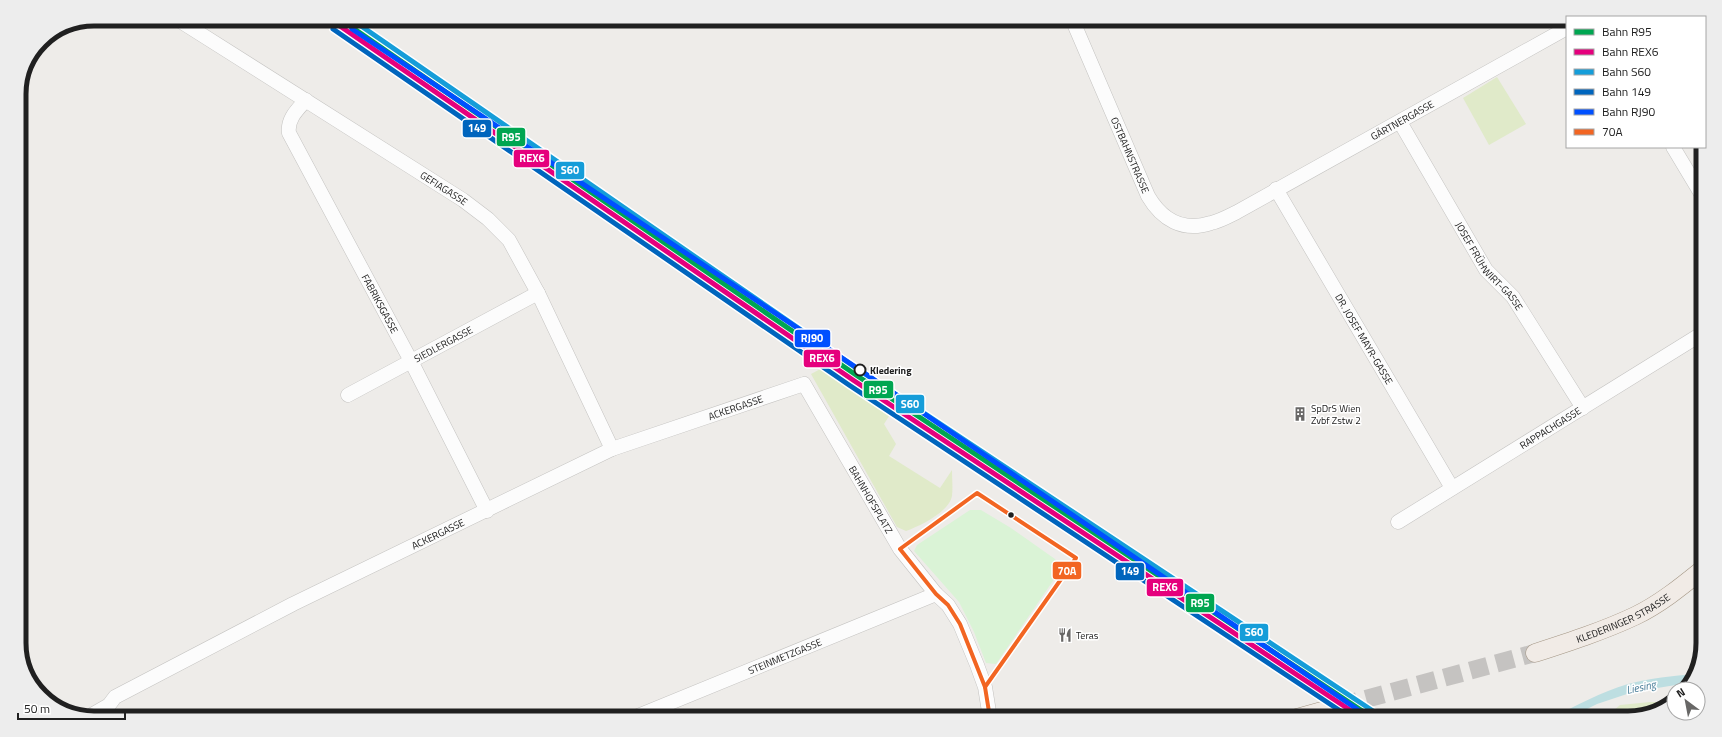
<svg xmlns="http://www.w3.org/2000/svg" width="1722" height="737" viewBox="0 0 1722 737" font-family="'Titillium Web',sans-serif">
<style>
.grass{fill:#e0eac9}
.park{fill:#daf3d6}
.water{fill:#bddee1}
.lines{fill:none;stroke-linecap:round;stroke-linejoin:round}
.major-tunnel{stroke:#c5c3c1;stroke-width:18;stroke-dasharray:18 9;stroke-linecap:butt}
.minor-casing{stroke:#c4c3c1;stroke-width:15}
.major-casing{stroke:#a49685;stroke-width:19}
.minor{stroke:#fcfcfc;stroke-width:14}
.major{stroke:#f1ebe6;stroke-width:18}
.bus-1-casing{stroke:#fff;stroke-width:7}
.bus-1{stroke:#f26522;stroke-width:4}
.rail-1-casing{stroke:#fff;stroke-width:8}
.rail-2-casing{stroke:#fff;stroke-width:8}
.rail-3-casing{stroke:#fff;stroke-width:8}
.rail-4-casing{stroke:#fff;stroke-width:8}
.rail-5-casing{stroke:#fff;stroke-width:8}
.rail-1{stroke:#00a651;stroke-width:5}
.rail-2{stroke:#e5007d;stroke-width:5}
.rail-3{stroke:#159dd9;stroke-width:5}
.rail-4{stroke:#0065bd;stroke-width:5}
.rail-5{stroke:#0050ff;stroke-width:5}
.stop-dot{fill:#fff;stroke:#202020;stroke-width:2}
.bus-dot{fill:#202020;stroke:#fff;stroke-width:1.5}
.labels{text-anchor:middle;stroke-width:3;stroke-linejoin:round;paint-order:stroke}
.street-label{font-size:10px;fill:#202020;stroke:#fff}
.stop-label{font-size:10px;font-weight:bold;fill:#202020;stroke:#fff;text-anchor:start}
.poi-label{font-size:10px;fill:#202020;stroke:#fff;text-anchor:start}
.water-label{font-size:11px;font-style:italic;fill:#457a96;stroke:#fff}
.rim{fill:none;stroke:#202020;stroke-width:5}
.line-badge{stroke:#fff;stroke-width:1.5}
.badge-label{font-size:11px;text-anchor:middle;font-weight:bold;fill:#fff}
</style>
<rect width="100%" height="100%" fill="#eeece9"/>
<g class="grass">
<polygon points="1497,77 1526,124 1489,145 1463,98"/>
<path d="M 828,365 L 893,410 L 884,424 L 896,444 L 889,456 L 940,488 L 952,470 C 952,478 953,487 952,496 C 949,512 920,526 906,531 L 897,527 L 811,374 Z"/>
<polygon points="1650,702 1672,702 1670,705 1628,718 1605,718 1620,705"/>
</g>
<polygon class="park" points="970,510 981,510 1011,528 1055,559 1060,567 1057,575 996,664 986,663 974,632 959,602 914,551 917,545"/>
<path class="water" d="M 1695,674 L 1688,683 L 1633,692 L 1597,704 L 1569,718 L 1551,718 C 1576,706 1601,692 1628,684 C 1650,678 1673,676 1695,674 Z"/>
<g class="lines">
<polyline class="major-tunnel" points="1340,706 1535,653"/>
<defs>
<g id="minor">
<path id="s1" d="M 177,19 L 463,200 L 488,219 L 509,240 L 538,293 L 612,449"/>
<path id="s2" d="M 1072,19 L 1148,196 C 1162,220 1183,232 1211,223 C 1220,221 1229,216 1237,212 L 1567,28"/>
<path id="s3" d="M 306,100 C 297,110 287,119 289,133 L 411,361 L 487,511"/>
<path id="s4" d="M 1400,122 L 1486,270 L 1513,297 L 1583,408"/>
<polyline points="1673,147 1703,197"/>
<path id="s5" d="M 1276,189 L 1452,488"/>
<path id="s6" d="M 348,395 L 538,293"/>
<path id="s7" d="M 1398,522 L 1703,333"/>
<path id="s8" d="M 88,717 L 109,705 L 115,697 L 293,604 L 612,449 L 804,384 L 900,549 L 936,594 L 948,605 L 960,624 L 977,665 L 985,687 L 990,718"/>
<path id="s9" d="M 633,718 L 936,594"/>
</g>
<g id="major">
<path id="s10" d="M 1535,653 C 1569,642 1603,631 1635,616 C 1660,604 1682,586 1703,569"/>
<polyline points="1297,718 1340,706"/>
</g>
</defs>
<use href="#minor" class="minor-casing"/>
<use href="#major" class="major-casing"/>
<use href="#minor" class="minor"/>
<use href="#major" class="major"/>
<defs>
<g id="bus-1">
<polygon points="977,493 1076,558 985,687 960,624 948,605 936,594 900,549"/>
<polyline points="985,687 990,718"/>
</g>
</defs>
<use href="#bus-1" class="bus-1-casing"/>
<use href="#bus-1" class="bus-1"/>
<defs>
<polyline id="rail-1" points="340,19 856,375 1373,718"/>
<polyline id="rail-2" points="337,24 853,380 1362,718"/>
<polyline id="rail-3" points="351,19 859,370 1376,713"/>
<polyline id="rail-4" points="333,29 849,385 1351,718"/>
<polyline id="rail-5" points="352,29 860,370 1370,718"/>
</defs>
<use href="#rail-1" class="rail-1-casing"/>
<use href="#rail-2" class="rail-2-casing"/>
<use href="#rail-3" class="rail-3-casing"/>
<use href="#rail-4" class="rail-4-casing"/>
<use href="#rail-5" class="rail-5-casing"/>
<use href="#rail-1" class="rail-1"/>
<use href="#rail-2" class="rail-2"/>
<use href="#rail-3" class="rail-3"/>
<use href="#rail-4" class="rail-4"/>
<use href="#rail-5" class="rail-5"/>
</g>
<defs>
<symbol id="building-bare" viewBox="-9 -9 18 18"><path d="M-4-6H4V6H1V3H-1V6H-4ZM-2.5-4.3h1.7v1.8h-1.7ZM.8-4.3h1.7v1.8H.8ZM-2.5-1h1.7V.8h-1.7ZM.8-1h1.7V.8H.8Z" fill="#686766" stroke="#fff" stroke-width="2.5" paint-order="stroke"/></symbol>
<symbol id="restaurant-bare" viewBox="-9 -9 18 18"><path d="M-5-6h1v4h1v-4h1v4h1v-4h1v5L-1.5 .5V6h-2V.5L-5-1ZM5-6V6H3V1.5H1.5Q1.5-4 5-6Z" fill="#686766" stroke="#fff" stroke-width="2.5" paint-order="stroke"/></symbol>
</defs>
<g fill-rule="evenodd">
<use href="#building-bare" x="1290" y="404" width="20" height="20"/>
<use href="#restaurant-bare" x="1055" y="625" width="20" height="20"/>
</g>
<circle class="stop-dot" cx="860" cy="370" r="5.5"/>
<circle class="bus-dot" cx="1011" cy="515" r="3.5"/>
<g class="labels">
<g class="street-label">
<text dy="4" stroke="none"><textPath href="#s2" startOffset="485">GÄRTNERGASSE</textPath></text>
<text dy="4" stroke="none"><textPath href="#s2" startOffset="148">OSTBAHNSTRASSE</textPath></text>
<text dy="4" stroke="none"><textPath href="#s1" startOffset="316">GEFIAGASSE</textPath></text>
<text dy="4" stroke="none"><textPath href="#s4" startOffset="170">JOSEF FRÜHWIRT-GASSE</textPath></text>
<text dy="4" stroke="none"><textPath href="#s3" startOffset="232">FABRIKSGASSE</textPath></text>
<text dy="4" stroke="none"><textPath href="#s5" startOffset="174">DR. JOSEF MAYR-GASSE</textPath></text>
<text dy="4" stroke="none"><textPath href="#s6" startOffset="108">SIEDLERGASSE</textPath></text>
<text dy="4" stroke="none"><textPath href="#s8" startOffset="720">ACKERGASSE</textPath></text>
<text dy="4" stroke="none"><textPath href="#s7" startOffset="179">RAPPACHGASSE</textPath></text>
<text dy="4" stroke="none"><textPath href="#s8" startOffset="926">BAHNHOFSPLATZ</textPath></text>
<text dy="4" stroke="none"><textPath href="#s8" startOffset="396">ACKERGASSE</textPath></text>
<text dy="4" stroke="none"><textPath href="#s10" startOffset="95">KLEDERINGER STRASSE</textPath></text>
<text dy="4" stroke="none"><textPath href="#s9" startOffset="164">STEINMETZGASSE</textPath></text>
</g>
<g class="stop-label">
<text x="870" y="374">Kledering</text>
</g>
<g class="poi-label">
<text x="1311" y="412">SpDrS Wien<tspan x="1311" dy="12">Zvbf Zstw 2</tspan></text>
<text x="1076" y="639">Teras</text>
</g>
<g class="water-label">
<text transform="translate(1641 687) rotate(-12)" y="4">Liesing</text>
</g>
</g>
<path d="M0 0H1722V737H0ZM94 26H1628A68 68 0 0 1 1696 94V643A68 68 0 0 1 1628 711H94A68 68 0 0 1 26 643V94A68 68 0 0 1 94 26Z" fill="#ededed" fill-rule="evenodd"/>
<path class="rim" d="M94 26H1628A68 68 0 0 1 1696 94V643A68 68 0 0 1 1628 711H94A68 68 0 0 1 26 643V94A68 68 0 0 1 94 26Z"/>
<g class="line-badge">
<rect x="462" y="119" width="30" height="19" rx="4" fill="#0065bd"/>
<rect x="496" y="127" width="30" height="20" rx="4" fill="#00a651"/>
<rect x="513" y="149" width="37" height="19" rx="4" fill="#e5007d"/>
<rect x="555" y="161" width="30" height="19" rx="4" fill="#159dd9"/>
<rect x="794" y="329" width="37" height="19" rx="4" fill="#0050ff"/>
<rect x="803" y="349" width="38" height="19" rx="4" fill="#e5007d"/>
<rect x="863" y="380" width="31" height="19" rx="4" fill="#00a651"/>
<rect x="895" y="394" width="30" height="20" rx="4" fill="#159dd9"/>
<rect x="1052" y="561" width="30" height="19" rx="4" fill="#f26522"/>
<rect x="1115" y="562" width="30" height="19" rx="4" fill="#0065bd"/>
<rect x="1146" y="578" width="38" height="19" rx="4" fill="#e5007d"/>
<rect x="1185" y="593" width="30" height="20" rx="4" fill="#00a651"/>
<rect x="1239" y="623" width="30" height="19" rx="4" fill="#159dd9"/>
</g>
<g class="badge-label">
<text x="477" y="132">149</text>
<text x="511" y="141">R95</text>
<text x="532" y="162">REX6</text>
<text x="570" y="174">S60</text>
<text x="812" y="342">RJ90</text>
<text x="822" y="362">REX6</text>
<text x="878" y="394">R95</text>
<text x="910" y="408">S60</text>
<text x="1067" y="575">70A</text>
<text x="1130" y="575">149</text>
<text x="1165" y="591">REX6</text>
<text x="1200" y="607">R95</text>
<text x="1254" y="636">S60</text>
</g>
<rect x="1566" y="16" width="140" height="132" fill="#ffffff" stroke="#a6a6a6"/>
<rect x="1574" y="29" width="20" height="6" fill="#00a651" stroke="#a6a6a6"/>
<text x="1602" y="36" font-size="12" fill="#202020">Bahn R95</text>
<rect x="1574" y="49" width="20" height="6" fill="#e5007d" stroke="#a6a6a6"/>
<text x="1602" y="56" font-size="12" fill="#202020">Bahn REX6</text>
<rect x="1574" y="69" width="20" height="6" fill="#159dd9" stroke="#a6a6a6"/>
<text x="1602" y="76" font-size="12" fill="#202020">Bahn S60</text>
<rect x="1574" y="89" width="20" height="6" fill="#0065bd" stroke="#a6a6a6"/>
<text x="1602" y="96" font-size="12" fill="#202020">Bahn 149</text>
<rect x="1574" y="109" width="20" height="6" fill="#0050ff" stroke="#a6a6a6"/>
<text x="1602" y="116" font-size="12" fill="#202020">Bahn RJ90</text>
<rect x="1574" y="129" width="20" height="6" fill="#f26522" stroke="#a6a6a6"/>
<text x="1602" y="136" font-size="12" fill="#202020">70A</text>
<g transform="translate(1686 701) rotate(328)"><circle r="19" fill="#ffffff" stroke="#a6a6a6"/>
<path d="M0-3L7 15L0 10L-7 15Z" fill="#686766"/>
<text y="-6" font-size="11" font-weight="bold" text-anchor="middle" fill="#202020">N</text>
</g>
<path d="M18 713v6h107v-6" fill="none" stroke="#202020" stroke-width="2"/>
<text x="24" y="713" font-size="12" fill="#202020" stroke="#ffffff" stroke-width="3" paint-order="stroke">50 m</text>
</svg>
